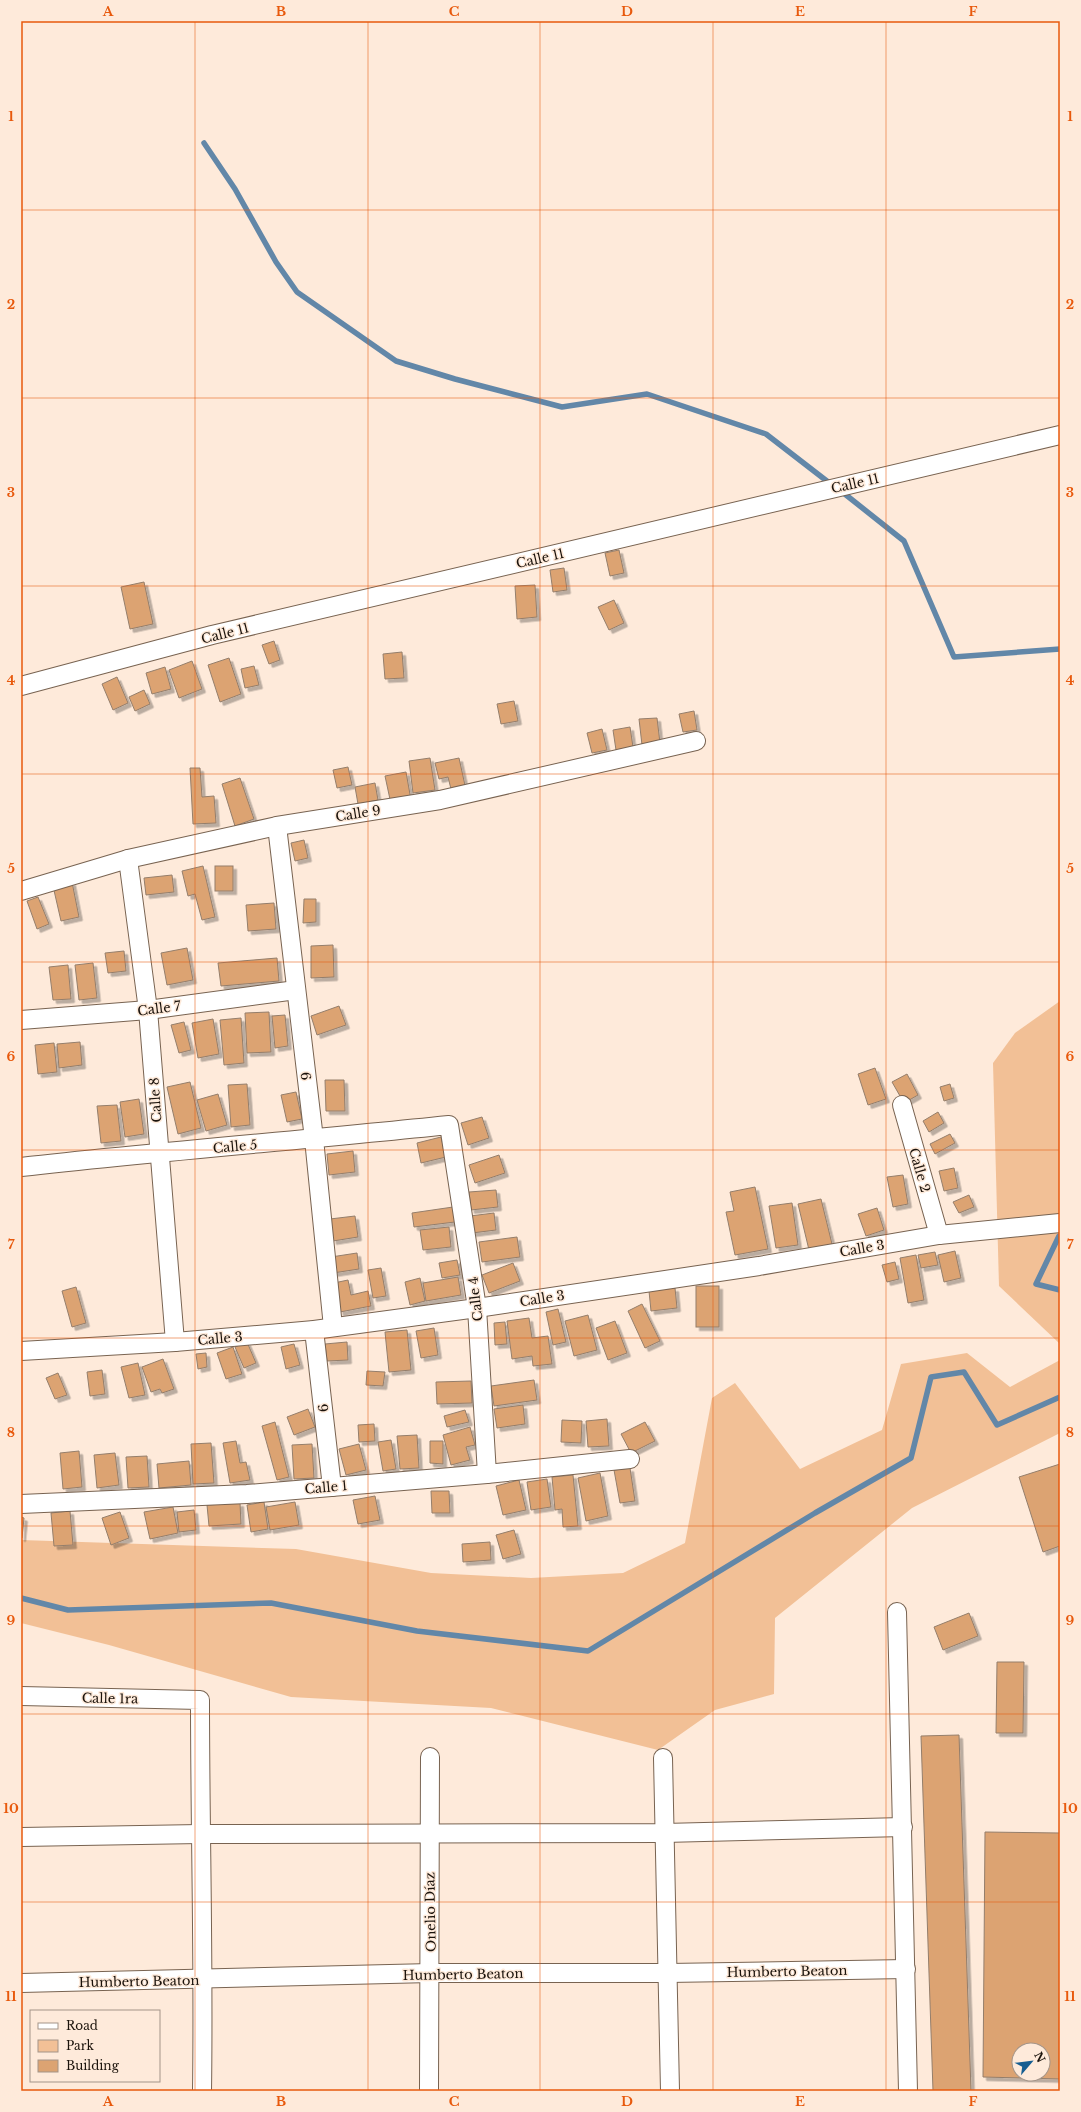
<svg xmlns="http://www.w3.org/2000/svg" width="1081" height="2112" viewBox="0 0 1081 2112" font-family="'Libre Baskerville',serif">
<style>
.green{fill:#f2c096}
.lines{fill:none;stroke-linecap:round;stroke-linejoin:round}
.stream{stroke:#6287a8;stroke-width:5.5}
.building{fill:#dca372;stroke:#947e6b;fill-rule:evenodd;filter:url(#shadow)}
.street-casing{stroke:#786351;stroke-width:20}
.street{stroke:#fff;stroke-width:18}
.grid{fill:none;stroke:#e8590c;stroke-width:1;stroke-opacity:0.55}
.labels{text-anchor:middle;stroke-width:3;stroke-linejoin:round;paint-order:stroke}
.street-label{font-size:13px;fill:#1b130c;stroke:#feeada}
.neatline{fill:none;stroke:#e8590c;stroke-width:1.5}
.grid-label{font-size:13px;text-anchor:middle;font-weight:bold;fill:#e8590c}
</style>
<defs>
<filter id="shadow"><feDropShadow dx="3.5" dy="3.5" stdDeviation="0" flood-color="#0004"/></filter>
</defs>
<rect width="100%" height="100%" fill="#feeada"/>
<g class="green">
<polygon points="1060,1001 1060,1344 999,1286 993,1063 1015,1033"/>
<polygon points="967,1353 1010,1387 1060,1360 1060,1433 912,1508 775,1618 774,1694 715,1710 658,1750 491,1708 291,1697 109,1645 21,1623 21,1540 296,1549 431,1573 531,1578 623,1573 685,1543 712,1398 735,1383 800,1469 882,1430 901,1364"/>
</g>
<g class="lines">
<g class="stream">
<polyline points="204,143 235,189 276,262 297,292 396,361 455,379 562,407 647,394 766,434 832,485"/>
<polyline points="841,491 904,541 954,657 1060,649"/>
<polyline points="1059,1236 1036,1284 1060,1290"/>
<polyline points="21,1598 68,1610 271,1603 417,1631 588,1651 815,1513 911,1458 931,1377 964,1372 997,1425 1060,1397"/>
</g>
</g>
<g class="building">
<polygon points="619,550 624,573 610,576 605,553"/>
<polygon points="564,568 567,590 553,592 550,570"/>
<polygon points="144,582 153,624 130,629 121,587"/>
<polygon points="535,585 537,617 517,619 515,586"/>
<polygon points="614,600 624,623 609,630 598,607"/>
<polygon points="274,641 280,660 269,664 262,645"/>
<polygon points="402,652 404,678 385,679 383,654"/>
<polygon points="229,658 241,694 220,702 208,665"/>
<polygon points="192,661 202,689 179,698 169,670"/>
<polygon points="254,666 259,685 245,688 241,669"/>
<polygon points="165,667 171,689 152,694 146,673"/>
<polygon points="117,677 128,703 113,710 102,684"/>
<polygon points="144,690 150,704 135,711 129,697"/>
<polygon points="514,701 518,721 501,724 497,704"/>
<polygon points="694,711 697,730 683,732 679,714"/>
<polygon points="657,718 660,743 642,745 639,719"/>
<polygon points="630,727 633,747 616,750 613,730"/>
<polygon points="602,729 607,750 592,753 587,733"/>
<polygon points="430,758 435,790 413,793 409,761"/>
<polygon points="459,758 466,790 452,793 448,777 439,779 435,763"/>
<polygon points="348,767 352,785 337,788 333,770"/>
<polygon points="190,768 200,768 202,797 214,796 216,823 193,824"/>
<polygon points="406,772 411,800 391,804 385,776"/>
<polygon points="240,778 254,819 235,826 222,784"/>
<polygon points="375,783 378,800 358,804 355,787"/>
<polygon points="304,840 308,858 295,861 291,843"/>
<polygon points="203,866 215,917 202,920 195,894 188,896 182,871"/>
<rect x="215" y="866" width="18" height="25"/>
<polygon points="172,875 174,892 146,895 144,878"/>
<polygon points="72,882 79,917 61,921 53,886"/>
<polygon points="38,897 49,924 37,929 27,901"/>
<polygon points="304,899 316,899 316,922 303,923"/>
<polygon points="274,903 276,929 248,931 246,905"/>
<polygon points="333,945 334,977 311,978 311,946"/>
<polygon points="187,948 193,980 167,985 161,953"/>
<polygon points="124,951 126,971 108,973 105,953"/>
<polygon points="277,958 279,981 221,986 218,963"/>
<polygon points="93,963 97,998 79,1000 75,965"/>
<polygon points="68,965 71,999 53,1000 49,967"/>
<polygon points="339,1006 346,1025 317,1035 311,1016"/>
<polygon points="269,1012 271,1052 247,1053 245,1013"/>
<polygon points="285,1015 288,1046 275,1048 272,1016"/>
<polygon points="241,1018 244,1063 224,1065 220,1020"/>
<polygon points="213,1019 219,1054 198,1058 192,1023"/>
<polygon points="184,1022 191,1050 179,1053 171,1025"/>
<polygon points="80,1042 82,1065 59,1068 57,1044"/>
<polygon points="54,1043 57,1072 38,1074 35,1045"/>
<polygon points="875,1068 886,1099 868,1105 858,1074"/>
<polygon points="907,1074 918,1095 904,1103 892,1082"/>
<polygon points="325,1080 344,1080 345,1111 326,1111"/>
<polygon points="190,1082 201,1128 178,1134 167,1087"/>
<polygon points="247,1084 250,1125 231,1127 228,1085"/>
<polygon points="950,1084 954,1098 944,1101 940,1087"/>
<polygon points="296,1092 302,1119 287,1122 281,1095"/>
<polygon points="218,1094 227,1125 206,1131 197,1100"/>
<polygon points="139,1099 144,1134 125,1137 120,1102"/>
<polygon points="117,1105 121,1141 101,1143 97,1106"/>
<polygon points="938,1112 944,1123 929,1132 923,1121"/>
<polygon points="482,1117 489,1138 468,1145 461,1123"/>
<polygon points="950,1134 955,1143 935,1154 930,1144"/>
<polygon points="441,1137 446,1157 421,1163 417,1143"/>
<polygon points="353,1151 355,1172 329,1175 327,1154"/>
<polygon points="499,1155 505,1173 475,1183 469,1165"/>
<polygon points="954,1168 958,1188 944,1191 939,1171"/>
<polygon points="903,1175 908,1204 893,1207 887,1177"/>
<polygon points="755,1187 768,1249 735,1255 726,1212 734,1211 730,1192"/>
<polygon points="496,1190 498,1207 471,1210 469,1192"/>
<polygon points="969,1195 974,1207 959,1213 953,1202"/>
<polygon points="821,1199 832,1244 809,1250 798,1204"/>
<polygon points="792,1203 798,1245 776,1248 769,1206"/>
<polygon points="453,1207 455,1222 414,1227 412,1213"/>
<polygon points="877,1208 884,1230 866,1236 858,1214"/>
<polygon points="494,1213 496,1230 472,1233 470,1216"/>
<polygon points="355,1216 358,1237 333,1241 330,1219"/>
<polygon points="449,1227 451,1247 423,1250 420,1230"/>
<polygon points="517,1237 520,1257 482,1262 479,1242"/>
<polygon points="955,1251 961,1278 944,1282 938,1255"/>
<polygon points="935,1252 938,1265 921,1268 918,1255"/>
<polygon points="357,1253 359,1269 333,1273 331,1257"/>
<polygon points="916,1255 924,1300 908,1303 900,1258"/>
<polygon points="457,1260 460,1275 442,1278 439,1263"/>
<polygon points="895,1262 899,1279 887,1282 882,1265"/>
<polygon points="513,1263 520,1281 489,1293 482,1275"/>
<polygon points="381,1268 386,1296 373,1298 368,1270"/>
<polygon points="458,1277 461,1295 426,1301 423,1283"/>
<polygon points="420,1278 425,1301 410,1305 405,1282"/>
<polygon points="348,1280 351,1295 368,1291 371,1306 340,1312 334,1283"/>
<rect x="696" y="1286" width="23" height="41"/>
<polygon points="76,1287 86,1323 72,1327 62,1291"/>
<polygon points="675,1288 677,1308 651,1311 649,1291"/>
<polygon points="642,1304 660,1341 645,1348 628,1311"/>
<polygon points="558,1309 566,1342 553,1345 546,1312"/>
<polygon points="588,1315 597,1350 574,1356 565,1321"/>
<polygon points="529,1318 532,1338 548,1336 552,1364 533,1366 532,1356 512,1359 507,1321"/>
<polygon points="615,1321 627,1353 608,1360 596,1328"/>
<polygon points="505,1322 507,1344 495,1345 494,1323"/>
<polygon points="434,1328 438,1355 421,1358 416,1331"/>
<polygon points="407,1330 411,1370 389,1372 385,1332"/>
<polygon points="247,1342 256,1363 244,1368 235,1347"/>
<polygon points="347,1342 348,1360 327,1361 325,1344"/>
<polygon points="294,1344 300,1365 286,1369 281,1347"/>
<polygon points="233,1347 242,1374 226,1379 217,1353"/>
<polygon points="206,1353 207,1367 198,1369 196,1354"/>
<polygon points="163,1359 174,1389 162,1393 160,1389 151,1392 142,1367"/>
<polygon points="138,1363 145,1395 129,1398 121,1367"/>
<polygon points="102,1370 105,1394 90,1396 87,1372"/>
<polygon points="367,1371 385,1372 383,1386 366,1385"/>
<polygon points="58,1373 67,1395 55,1399 46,1378"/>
<polygon points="534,1380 537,1400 494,1406 491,1386"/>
<polygon points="471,1381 472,1403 437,1404 436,1382"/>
<polygon points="523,1405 525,1424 497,1428 494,1409"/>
<polygon points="308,1409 315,1427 294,1435 287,1417"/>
<polygon points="465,1410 469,1422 447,1427 444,1416"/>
<polygon points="607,1419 609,1446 588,1447 586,1421"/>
<polygon points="562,1420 582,1421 581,1443 561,1442"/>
<polygon points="275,1422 289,1477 277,1480 262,1426"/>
<polygon points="645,1422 655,1441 631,1453 621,1434"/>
<polygon points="374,1424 375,1441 359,1442 358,1425"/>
<polygon points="470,1427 475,1445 466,1447 470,1460 451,1465 443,1435"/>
<polygon points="417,1435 419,1468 400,1469 397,1436"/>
<polygon points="391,1440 396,1469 383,1471 378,1442"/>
<polygon points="236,1441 240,1463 246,1462 250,1480 230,1483 223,1443"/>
<polygon points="430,1441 443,1441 443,1464 430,1463"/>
<polygon points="211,1443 214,1483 193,1484 191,1444"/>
<polygon points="312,1444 314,1478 294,1479 292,1445"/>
<polygon points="359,1444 366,1470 346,1475 339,1449"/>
<polygon points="79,1451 82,1487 63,1489 60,1453"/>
<polygon points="115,1453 119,1485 97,1488 94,1455"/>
<polygon points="147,1456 149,1487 128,1488 126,1457"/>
<polygon points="189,1461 191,1485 159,1488 157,1464"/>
<polygon points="1060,1464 1060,1546 1043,1552 1019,1477"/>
<polygon points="630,1468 635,1501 620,1503 614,1470"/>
<polygon points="600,1473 608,1516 586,1521 578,1478"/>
<polygon points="573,1475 578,1526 563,1527 562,1509 555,1510 552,1477"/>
<polygon points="547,1479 551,1507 531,1510 527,1482"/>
<polygon points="519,1480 526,1510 503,1515 496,1486"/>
<polygon points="431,1491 449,1491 450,1513 432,1513"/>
<polygon points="375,1496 380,1520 358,1524 353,1500"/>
<polygon points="264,1502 268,1529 251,1532 247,1505"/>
<polygon points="295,1502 299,1525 270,1530 266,1507"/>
<polygon points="240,1503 241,1524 209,1526 207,1505"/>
<polygon points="173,1507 178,1533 150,1539 144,1512"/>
<polygon points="194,1510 196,1530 179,1532 177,1512"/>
<polygon points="70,1511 73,1545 54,1546 51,1513"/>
<polygon points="120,1512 129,1538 111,1545 102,1518"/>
<polygon points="21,1517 24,1518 22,1538 21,1538"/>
<polygon points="514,1530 521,1554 503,1559 496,1535"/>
<polygon points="490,1542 491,1560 463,1562 462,1544"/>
<polygon points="969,1613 978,1636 943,1650 934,1627"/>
<polygon points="997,1662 1024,1662 1023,1733 996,1733"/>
<polygon points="959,1735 971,2091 933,2091 921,1736"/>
<path d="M 985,1832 L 1060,1833 L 1060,2079 L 983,2077 ZM 1019,2050 L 1043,2050 L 1043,2074 L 1019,2074 Z"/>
</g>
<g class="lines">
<defs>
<g id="street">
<polyline points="21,686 212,635 1060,435"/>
<polyline points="277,826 314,1139 333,1327"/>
<polyline points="128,859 148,1010 175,1342"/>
<polyline points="21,891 128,859 277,826 440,800 696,741"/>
<polyline points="21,1020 148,1010 296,990"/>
<polyline points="902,1105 939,1235"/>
<path d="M 21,1167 C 163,1151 306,1140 449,1125 L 477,1308 L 487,1474"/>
<polyline points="314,1330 332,1487"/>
<polyline points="21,1351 175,1342 314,1330 477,1308 759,1266 939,1235 1060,1223"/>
<polyline points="21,1504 247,1494 487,1474 630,1459"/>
<polyline points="897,1612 908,2091"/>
<path d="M 21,1696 L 200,1700 C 200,1830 204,1961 202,2091"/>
<polyline points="663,1758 670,2091"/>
<polyline points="21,1837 200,1834 664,1833 903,1827"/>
<polyline points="21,1983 431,1973 668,1973 906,1969"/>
<polyline points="429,2091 430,1757"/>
</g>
</defs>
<use href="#street" class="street-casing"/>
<use href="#street" class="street"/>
</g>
<path class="grid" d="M 195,21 L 195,2091M 368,21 L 368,2091M 540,21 L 540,2091M 713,21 L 713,2091M 886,21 L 886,2091M 21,210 L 1060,210M 21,398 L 1060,398M 21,586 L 1060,586M 21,774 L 1060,774M 21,962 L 1060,962M 21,1150 L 1060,1150M 21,1338 L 1060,1338M 21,1526 L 1060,1526M 21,1714 L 1060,1714M 21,1902 L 1060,1902"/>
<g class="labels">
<g class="street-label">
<text transform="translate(855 483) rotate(-13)" y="5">Calle 11</text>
<text transform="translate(540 558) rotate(-13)" y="5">Calle 11</text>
<text transform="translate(225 633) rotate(-14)" y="5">Calle 11</text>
<text transform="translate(358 813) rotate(-9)" y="5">Calle 9</text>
<text transform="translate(159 1008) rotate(-7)" y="5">Calle 7</text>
<text transform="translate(306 1076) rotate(83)" y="5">6</text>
<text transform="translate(155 1100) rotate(-94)" y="5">Calle 8</text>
<text transform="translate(235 1146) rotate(-5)" y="5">Calle 5</text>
<text transform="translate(920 1170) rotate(74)" y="5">Calle 2</text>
<text transform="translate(862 1248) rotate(-10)" y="5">Calle 3</text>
<text transform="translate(542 1298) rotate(-9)" y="5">Calle 3</text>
<text transform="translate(475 1299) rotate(-97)" y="5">Calle 4</text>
<text transform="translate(220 1338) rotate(-5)" y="5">Calle 3</text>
<text transform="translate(323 1408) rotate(-97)" y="5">6</text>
<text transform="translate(326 1487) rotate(-5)" y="5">Calle 1</text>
<text transform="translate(110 1698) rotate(1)" y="5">Calle 1ra</text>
<text transform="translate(430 1912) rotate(-91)" y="5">Onelio Díaz</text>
<text transform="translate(787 1971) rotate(-1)" y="5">Humberto Beaton</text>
<text transform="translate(463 1974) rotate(-1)" y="5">Humberto Beaton</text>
<text transform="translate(139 1981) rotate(-1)" y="5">Humberto Beaton</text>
</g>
</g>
<rect width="1081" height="2112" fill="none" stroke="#feeada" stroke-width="44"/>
<rect x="30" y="2010" width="130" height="72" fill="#feeada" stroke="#a39488"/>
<rect x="38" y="2023" width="20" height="6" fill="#ffffff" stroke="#a39488"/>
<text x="66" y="2030" font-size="12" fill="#1b130c">Road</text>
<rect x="38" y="2040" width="20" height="12" fill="#f2c096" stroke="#a39488"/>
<text x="66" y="2050" font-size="12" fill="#1b130c">Park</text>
<rect x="38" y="2060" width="20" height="12" fill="#dca372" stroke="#a39488"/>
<text x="66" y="2070" font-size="12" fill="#1b130c">Building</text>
<g transform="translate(1031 2062) rotate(62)"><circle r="19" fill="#feeada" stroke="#a39488"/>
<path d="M0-3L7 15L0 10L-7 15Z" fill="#155d91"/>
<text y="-6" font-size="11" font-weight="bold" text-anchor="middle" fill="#1b130c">N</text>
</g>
<rect x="22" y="22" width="1037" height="2068" class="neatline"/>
<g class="grid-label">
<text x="108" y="16">A</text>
<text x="281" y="16">B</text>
<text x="454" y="16">C</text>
<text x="627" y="16">D</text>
<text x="800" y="16">E</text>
<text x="973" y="16">F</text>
<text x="11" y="121">1</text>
<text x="1070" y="121">1</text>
<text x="11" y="309">2</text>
<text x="1070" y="309">2</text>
<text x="11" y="497">3</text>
<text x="1070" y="497">3</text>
<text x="11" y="685">4</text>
<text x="1070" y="685">4</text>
<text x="11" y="873">5</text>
<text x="1070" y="873">5</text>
<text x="11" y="1061">6</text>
<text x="1070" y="1061">6</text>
<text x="11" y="1249">7</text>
<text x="1070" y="1249">7</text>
<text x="11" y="1437">8</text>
<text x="1070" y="1437">8</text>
<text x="11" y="1625">9</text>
<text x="1070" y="1625">9</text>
<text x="11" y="1813">10</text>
<text x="1070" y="1813">10</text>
<text x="11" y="2001">11</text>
<text x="1070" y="2001">11</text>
<text x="108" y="2106">A</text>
<text x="281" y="2106">B</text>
<text x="454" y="2106">C</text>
<text x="627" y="2106">D</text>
<text x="800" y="2106">E</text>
<text x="973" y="2106">F</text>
</g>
</svg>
